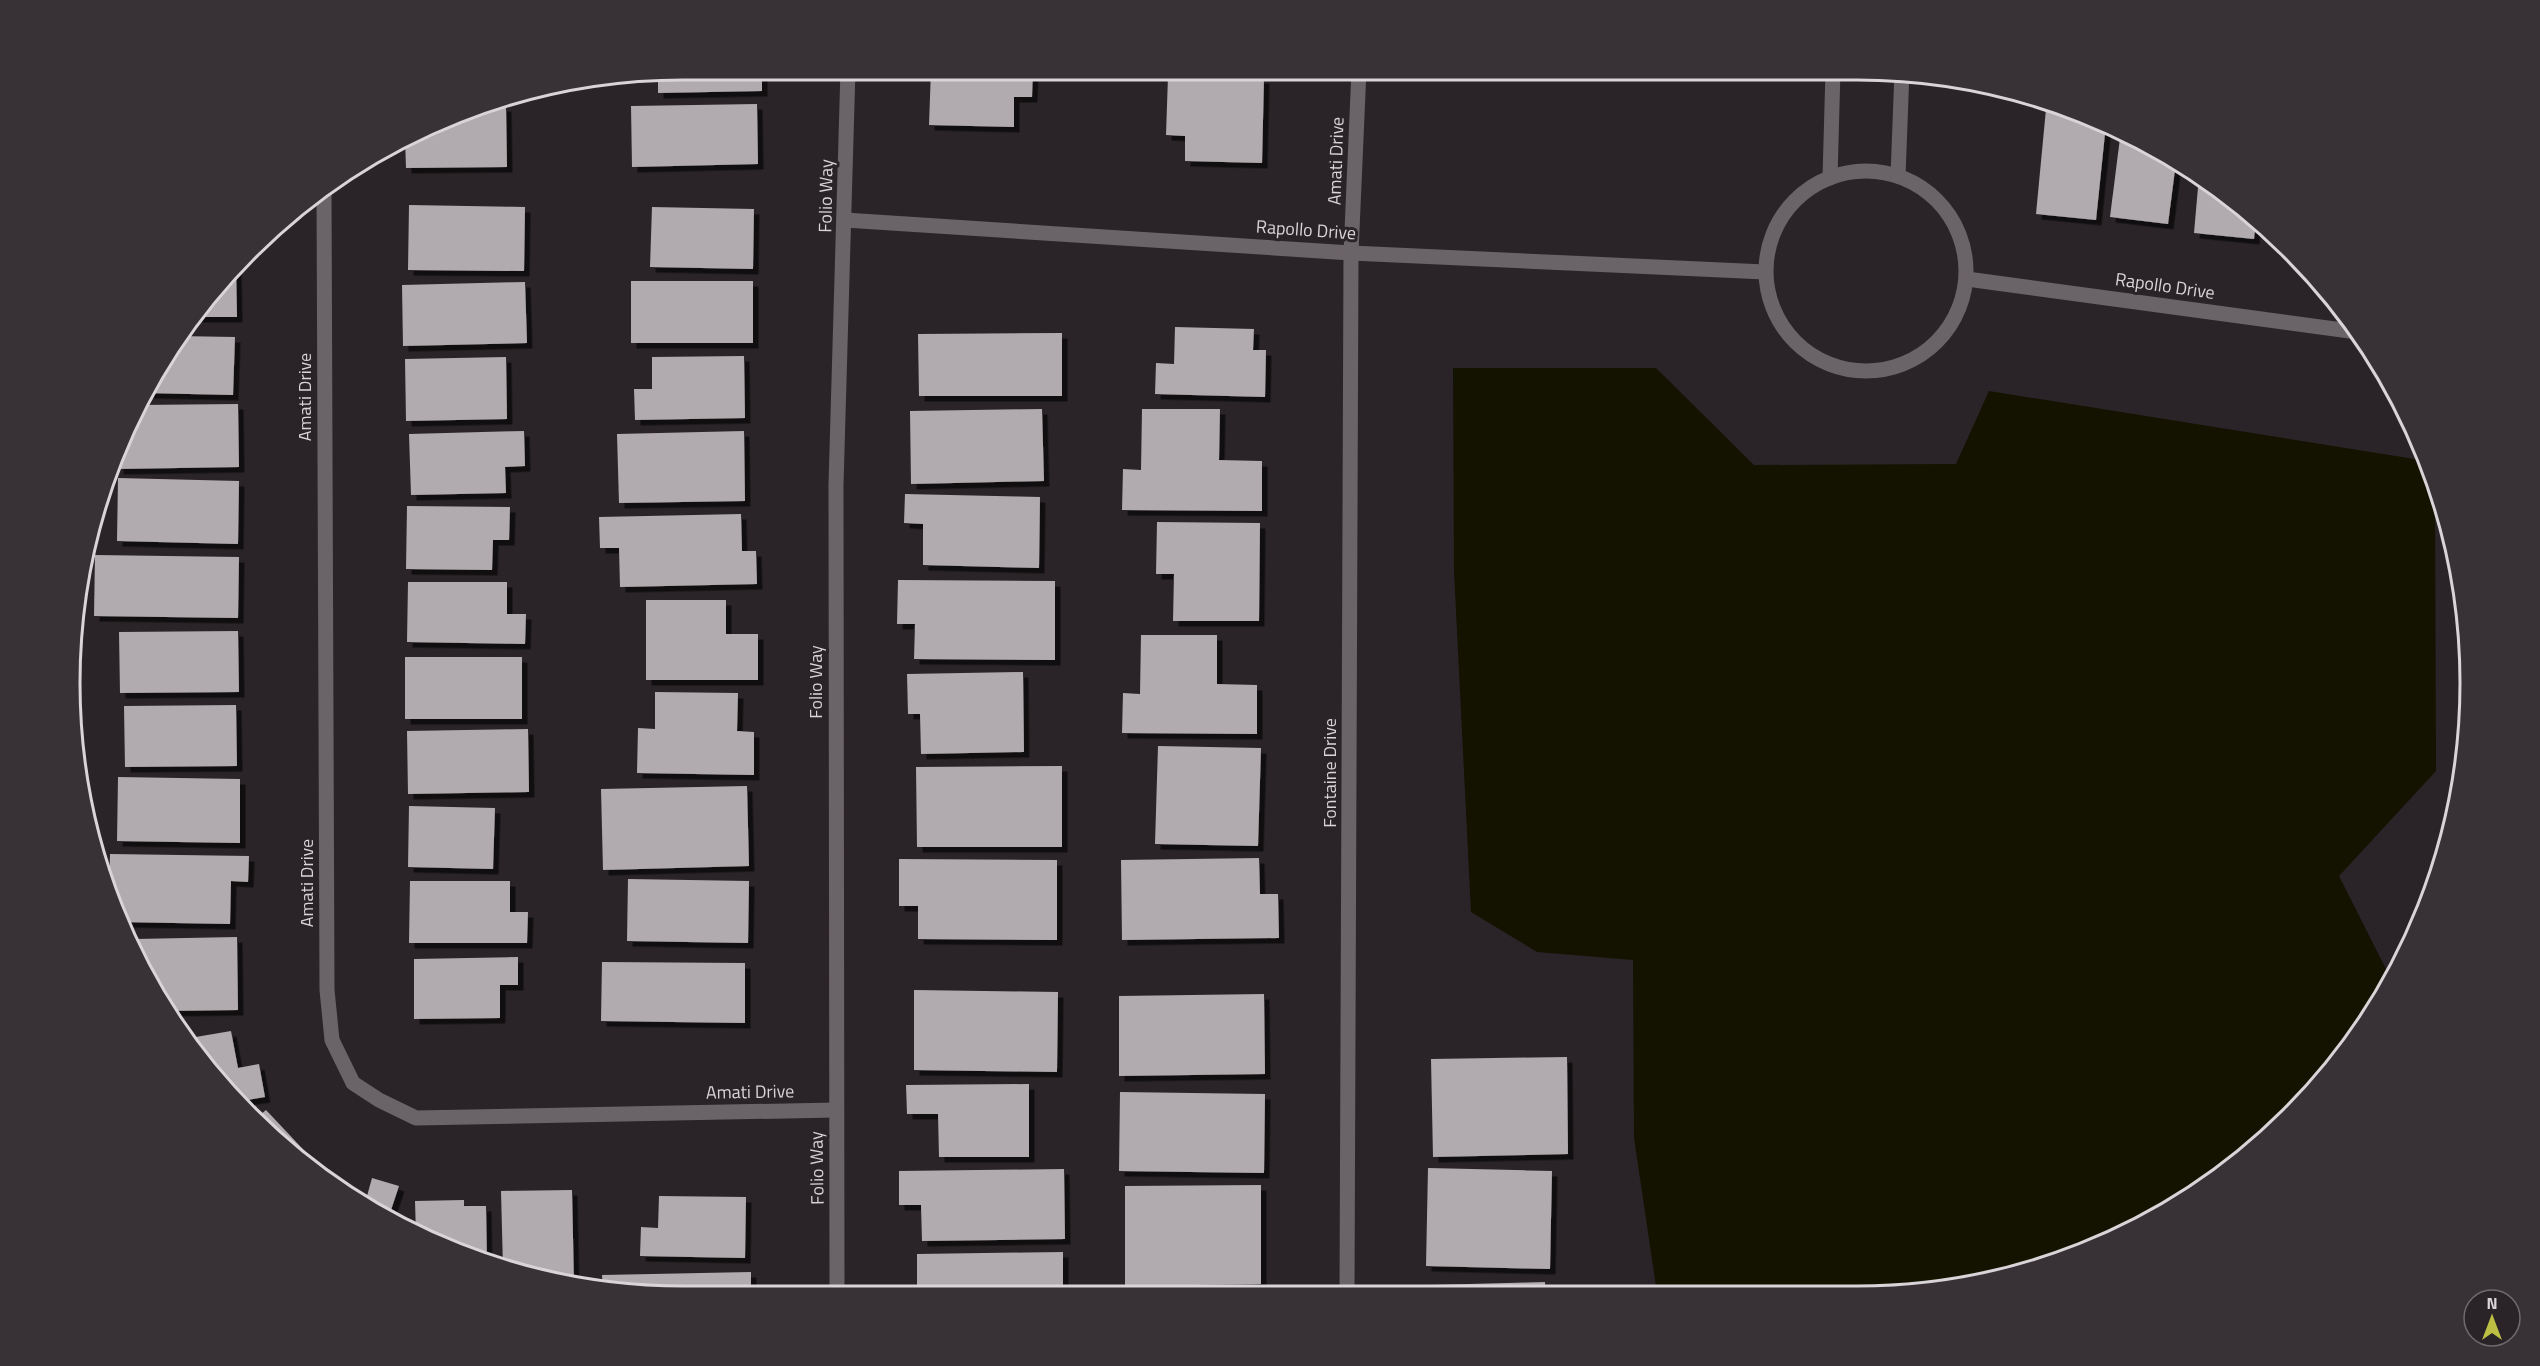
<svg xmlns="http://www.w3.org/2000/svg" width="2540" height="1366" viewBox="0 0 2540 1366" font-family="'Titillium Web',sans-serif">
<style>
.water{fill:#131300}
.building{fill:#b1aaaf;filter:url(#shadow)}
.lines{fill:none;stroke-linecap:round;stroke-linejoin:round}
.street{stroke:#6a6368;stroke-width:15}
.labels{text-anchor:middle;stroke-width:6;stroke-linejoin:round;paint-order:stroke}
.street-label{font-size:18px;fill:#d8d4d7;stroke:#2a2428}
.rim{fill:none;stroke:#d8d4d7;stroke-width:3}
</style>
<defs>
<filter id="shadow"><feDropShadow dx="5.5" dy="5.5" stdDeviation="0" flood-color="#0009"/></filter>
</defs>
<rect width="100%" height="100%" fill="#2a2428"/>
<polygon class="water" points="1453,368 1656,368 1754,465 1956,464 1989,391 2427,461 2435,478 2436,771 2339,876 2391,979 2319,1088 2231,1170 2092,1250 1937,1292 1657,1293 1634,1138 1633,960 1537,952 1471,912 1454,571"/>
<g class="building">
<polygon points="683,69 762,69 762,91 658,93 658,71"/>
<polygon points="931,69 1033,69 1032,97 1014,97 1014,127 929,125"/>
<polygon points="1168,76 1264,78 1262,163 1185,161 1185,136 1166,135"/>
<polygon points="757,104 758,164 632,167 631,106"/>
<polygon points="476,106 506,106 507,167 406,168 405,138"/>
<polygon points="2046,109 2074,112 2106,124 2096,220 2036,214"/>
<polygon points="2121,130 2176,162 2168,224 2110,217"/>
<polygon points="2199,176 2231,196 2256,220 2254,239 2194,233"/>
<polygon points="409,205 525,207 524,271 408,270"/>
<polygon points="652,207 754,209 753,269 650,267"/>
<polygon points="236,264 237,317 191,317 222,278"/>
<rect x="631" y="281" width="122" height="62"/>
<polygon points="525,282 527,343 403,346 402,285"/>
<polygon points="1175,327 1254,329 1253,350 1266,350 1265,397 1155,394 1156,363 1174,364"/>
<polygon points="1062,333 1062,396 919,396 918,334"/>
<polygon points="177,336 235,337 233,395 145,393"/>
<polygon points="744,356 745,418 635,420 634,389 652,389 652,357"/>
<polygon points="506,357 507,419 406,421 405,359"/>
<polygon points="238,404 239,467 118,469 118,444 138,405"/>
<polygon points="1042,409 1044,481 911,484 910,411"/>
<polygon points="1142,409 1220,409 1219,460 1262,461 1262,511 1122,510 1123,469 1141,470"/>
<polygon points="524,431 525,466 505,467 506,493 411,495 409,434"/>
<polygon points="744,431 745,501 619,503 617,434"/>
<polygon points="118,478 239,481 238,544 117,541"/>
<polygon points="905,494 1040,497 1039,568 923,565 923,524 904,523"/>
<polygon points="407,506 510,507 509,540 493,540 492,570 406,569"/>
<polygon points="741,514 742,551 756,551 757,584 620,587 619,548 600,548 599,517"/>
<polygon points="1157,522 1260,523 1259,621 1173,621 1174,574 1156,574"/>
<polygon points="95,555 239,557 238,618 94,616"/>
<polygon points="898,580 1055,581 1055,660 914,659 915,624 897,624"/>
<polygon points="408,582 507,582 507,614 526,614 525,644 407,642"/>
<polygon points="646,600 726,600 726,634 758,634 758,680 646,680"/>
<polygon points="238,631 239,692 120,693 119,632"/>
<polygon points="1141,635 1217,635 1217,684 1257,685 1257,734 1122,733 1123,693 1140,694"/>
<rect x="405" y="657" width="117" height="62"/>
<polygon points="1023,672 1024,752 921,754 920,714 908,714 907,674"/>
<polygon points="655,692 738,693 737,731 754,732 754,775 637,773 638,728 655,729"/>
<polygon points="236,705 237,766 125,767 124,706"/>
<polygon points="528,729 529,792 408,794 407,731"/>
<polygon points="1158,746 1261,748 1258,846 1155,844"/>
<polygon points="1062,766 1062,847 917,847 916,767"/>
<polygon points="118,777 240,779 240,843 117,841"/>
<polygon points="747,786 749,866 603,870 601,789"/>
<polygon points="409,806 495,808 493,869 408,867"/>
<polygon points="110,854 249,856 248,882 231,881 230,924 118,922 109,899"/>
<polygon points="1259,858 1260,894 1278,894 1279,938 1122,940 1121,860"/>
<polygon points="899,859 1057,860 1057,940 918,939 918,906 899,906"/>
<polygon points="628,879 749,881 748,943 627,941"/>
<polygon points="410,881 510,881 510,912 528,912 527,943 409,943"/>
<polygon points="237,937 238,1010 165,1011 157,994 156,983 150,983 136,955 135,939"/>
<polygon points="518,957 518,985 500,985 500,1018 414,1019 414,959"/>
<polygon points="602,962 745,963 745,1023 601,1021"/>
<polygon points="914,990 1058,992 1057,1072 914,1070"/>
<polygon points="1264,994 1265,1074 1119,1076 1119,996"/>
<polygon points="231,1031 238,1068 259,1064 265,1097 236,1102 222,1088 184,1039"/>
<polygon points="1567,1057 1568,1154 1433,1157 1431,1059"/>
<polygon points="1029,1084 1029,1157 939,1157 938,1114 907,1114 906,1085"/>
<polygon points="1120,1092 1265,1094 1264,1173 1119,1171"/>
<polygon points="266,1110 313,1160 306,1167 255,1119"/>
<polygon points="1428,1168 1552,1171 1550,1269 1426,1266"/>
<polygon points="1064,1169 1065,1239 922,1241 921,1205 899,1205 899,1171"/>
<polygon points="372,1178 399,1186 388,1219 337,1187 367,1196"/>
<polygon points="1261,1185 1261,1284 1125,1286 1125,1186"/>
<polygon points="572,1190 574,1284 524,1276 503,1268 501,1191"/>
<polygon points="659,1196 746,1197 745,1258 640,1256 641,1227 658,1228"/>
<polygon points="464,1200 464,1206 486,1206 487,1262 416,1235 415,1201"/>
<polygon points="1063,1252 1063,1294 917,1295 917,1254"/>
<polygon points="751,1272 751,1295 643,1296 603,1289 602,1275"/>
<polygon points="1545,1282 1545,1293 1430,1293 1430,1285"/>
</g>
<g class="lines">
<g class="street">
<circle cx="1866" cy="271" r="100"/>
<polyline points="1898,176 1902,71"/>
<polyline points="1830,178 1833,70"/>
<polyline points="324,186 327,990 332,1040 353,1083 379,1100 416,1118 836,1110"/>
<polyline points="845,220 1351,253 1765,272"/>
<polyline points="1967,279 2357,332"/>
<polyline points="1347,1294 1351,253 1359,70"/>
<polyline points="837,1295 836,485 848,69"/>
</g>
</g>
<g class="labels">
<g class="street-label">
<text transform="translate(1336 161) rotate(-88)" y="6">Amati Drive</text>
<text transform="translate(826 196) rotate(-89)" y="6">Folio Way</text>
<text transform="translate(1306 230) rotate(4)" y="6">Rapollo Drive</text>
<text transform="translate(2165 286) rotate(8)" y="6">Rapollo Drive</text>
<text transform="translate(305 397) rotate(-90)" y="6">Amati Drive</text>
<text transform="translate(816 682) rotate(-90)" y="6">Folio Way</text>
<text transform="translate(1330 773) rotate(-90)" y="6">Fontaine Drive</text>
<text transform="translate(307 883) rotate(-90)" y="6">Amati Drive</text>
<text transform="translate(750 1092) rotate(-1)" y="6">Amati Drive</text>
<text transform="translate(817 1168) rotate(-91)" y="6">Folio Way</text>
</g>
</g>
<path d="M0 0H2540V1366H0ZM683 80H1857A603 603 0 0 1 2460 683V683A603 603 0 0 1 1857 1286H683A603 603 0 0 1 80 683V683A603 603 0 0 1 683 80Z" fill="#383236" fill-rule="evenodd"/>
<path class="rim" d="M683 80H1857A603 603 0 0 1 2460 683V683A603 603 0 0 1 1857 1286H683A603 603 0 0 1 80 683V683A603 603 0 0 1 683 80Z"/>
<g transform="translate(2492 1318)"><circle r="28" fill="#2a2428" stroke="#706a6e" stroke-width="1.5"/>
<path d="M0-4.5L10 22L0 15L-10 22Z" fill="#bcbf44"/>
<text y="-9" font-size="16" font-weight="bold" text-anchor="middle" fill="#d8d4d7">N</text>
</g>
</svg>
